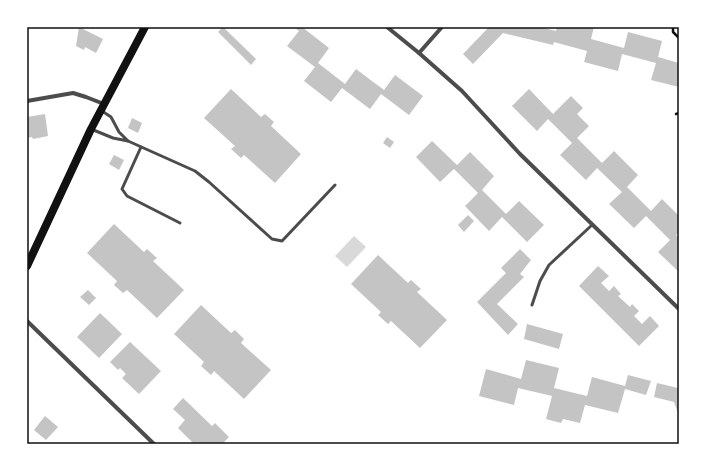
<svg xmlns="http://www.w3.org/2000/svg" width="706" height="471" viewBox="0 0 706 471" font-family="Ubuntu,sans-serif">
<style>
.water{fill:#d9d9d9}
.building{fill:#c4c4c4}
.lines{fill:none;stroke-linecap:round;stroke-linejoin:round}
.path{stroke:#111;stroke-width:2.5}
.service{stroke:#4c4c4c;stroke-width:3}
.minor{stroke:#4c4c4c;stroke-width:4}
.secondary{stroke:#111;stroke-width:8}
.neatline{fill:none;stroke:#111;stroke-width:1.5}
</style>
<rect width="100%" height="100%" fill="#fff"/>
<polygon class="water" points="354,236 366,247 347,267 335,256"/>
<g class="building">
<polygon points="79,27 103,39 96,53 85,47 84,50 76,46"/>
<polygon points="223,27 256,59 251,65 218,32"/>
<polygon points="294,27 302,27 329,48 318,63 345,84 356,69 384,90 395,75 423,96 409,115 381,94 370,109 342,88 331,102 304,81 315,67 287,46 299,31"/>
<polygon points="489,27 540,27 556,31 557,27 594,27 591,39 624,48 628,32 662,41 658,57 679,63 679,87 651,80 656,63 622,54 618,71 584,62 587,51 554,42 553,45 503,33 473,64 463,54"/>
<polygon points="231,89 261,117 265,114 274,122 271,126 301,154 275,183 244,155 241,158 231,149 235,146 204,118"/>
<polygon points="529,89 553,114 571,96 583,108 577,114 589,126 577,138 602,163 614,151 638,175 627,187 651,211 662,199 679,216 679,232 676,235 679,238 679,272 658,252 670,240 646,216 634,228 609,204 622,192 597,168 586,180 560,155 572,143 548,119 537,131 512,106"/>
<polygon points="45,114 48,136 33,139 32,137 27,138 27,117"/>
<polygon points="132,118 142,123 138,133 128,128"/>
<polygon points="387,137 394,142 390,148 383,143"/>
<polygon points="432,141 457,165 470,152 494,176 482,190 506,214 519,201 544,225 527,242 502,217 489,231 465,206 478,193 454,169 440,182 416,157"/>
<polygon points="114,155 124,160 119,170 109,164"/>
<polygon points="468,215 474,221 464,232 458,225"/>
<polygon points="114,224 144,252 147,249 157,258 153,261 184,290 157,318 127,290 123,293 114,285 117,281 87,253"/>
<polygon points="520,249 531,260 520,274 524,277 497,304 518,324 508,335 477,302 506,273 501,268"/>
<polygon points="378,255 408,283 411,280 421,289 417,292 447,320 420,348 391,321 388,324 378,315 381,312 351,284"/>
<polygon points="598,266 609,276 601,283 609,291 614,286 621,294 618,296 630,307 632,304 639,311 634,316 642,324 650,316 659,326 639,346 579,286"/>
<polygon points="88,290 96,298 89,305 80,297"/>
<polygon points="201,305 231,333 235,330 244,339 241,343 271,370 244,399 214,371 211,375 201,366 204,362 174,334"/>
<polygon points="100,313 122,334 99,358 77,337"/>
<polygon points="527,324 563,334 559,349 524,339"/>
<polygon points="130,342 161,371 139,394 122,378 126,374 120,368 118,370 110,362"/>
<polygon points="526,360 559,368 554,388 587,396 592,377 625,386 628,375 651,381 646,395 625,389 618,413 585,405 580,423 563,419 561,423 546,419 552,396 518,388 514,405 479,396 486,369 521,379"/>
<polygon points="657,383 678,388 679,387 679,416 674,402 654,397"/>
<polygon points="183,398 212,426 215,423 229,437 224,442 226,444 201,444 198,442 194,444 178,428 185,420 173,409"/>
<polygon points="45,416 58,427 46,440 34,430"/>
</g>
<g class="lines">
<g class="path">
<polyline points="673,27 673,32 679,38"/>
<polyline points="676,114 679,113"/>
</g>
<g class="service">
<polyline points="91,129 113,138 128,141 119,132 111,117 102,111"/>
<polyline points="128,141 195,171 209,182 272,239 282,241 335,185"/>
<polyline points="141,147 122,189 127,196 180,223"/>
<polyline points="532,305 540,281 549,265 592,225"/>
</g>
<g class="minor">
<polyline points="387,27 419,53 462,91 520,154 679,309"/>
<polyline points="419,53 442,27"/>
<polyline points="27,101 73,93 86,97 104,104"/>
<polyline points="27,321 154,444"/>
</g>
<polyline class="secondary" points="27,266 91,129 145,27"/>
</g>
<rect width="706" height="471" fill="none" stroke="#ffffff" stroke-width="56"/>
<rect x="28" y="28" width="650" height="415" class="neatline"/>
</svg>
